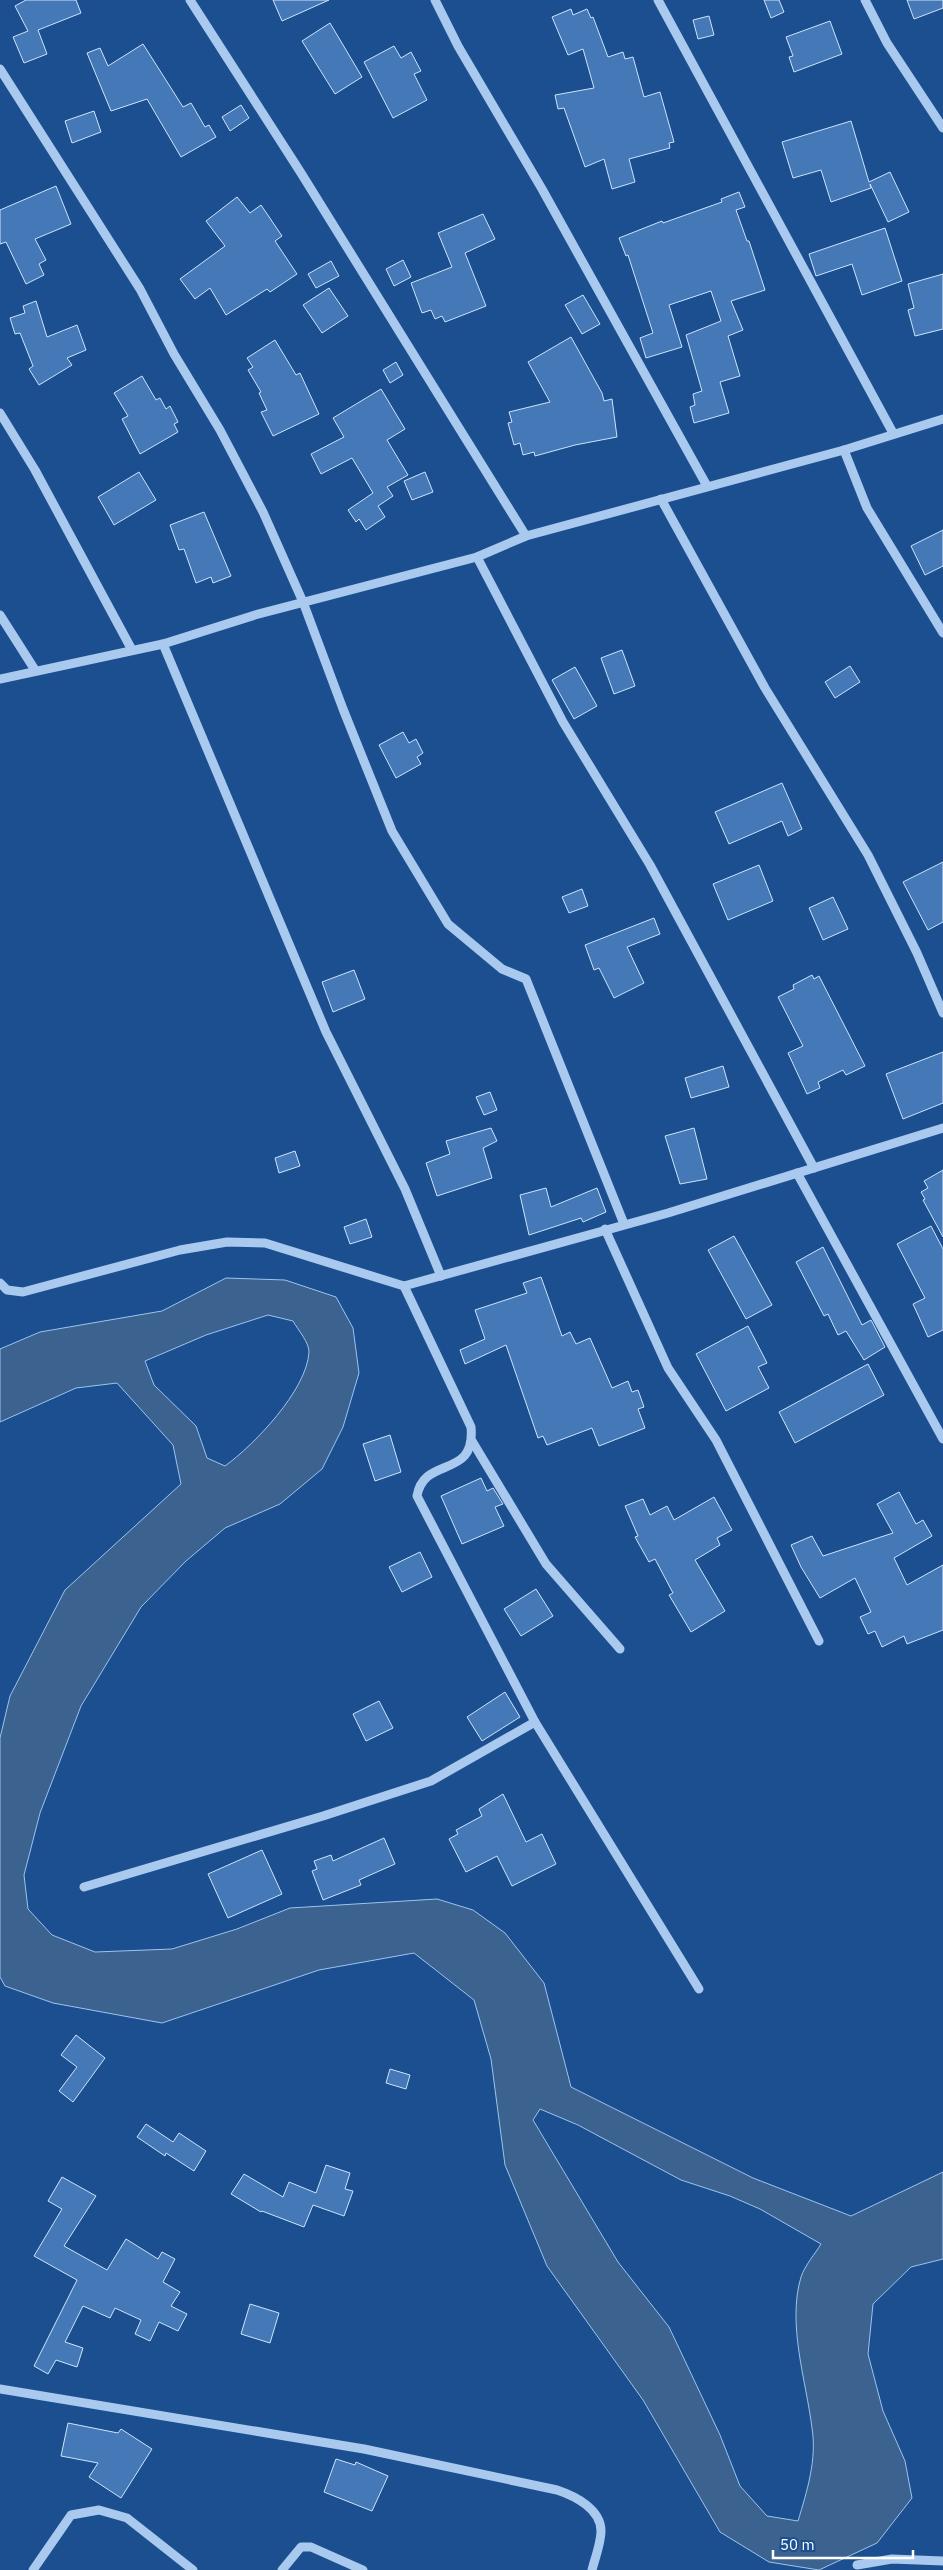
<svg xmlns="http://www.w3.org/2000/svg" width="943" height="2570" viewBox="0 0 943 2570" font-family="'IBM Plex Sans',sans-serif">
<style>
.water{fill:#3c6290;stroke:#9cc4f0;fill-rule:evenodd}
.building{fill:#4478b7;stroke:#cfe3fa}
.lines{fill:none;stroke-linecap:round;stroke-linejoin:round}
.minor{stroke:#a9c9ee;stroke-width:9}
</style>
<rect width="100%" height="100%" fill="#1b4f8f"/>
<path class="water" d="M 226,1278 L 285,1280 L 336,1297 L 353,1328 L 359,1373 L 343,1427 L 322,1469 L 280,1504 L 225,1528 L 186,1561 L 141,1607 L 81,1706 L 40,1813 L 24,1875 L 28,1909 L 52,1935 L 95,1952 L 172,1949 L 237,1929 L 290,1908 L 437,1899 L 473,1910 L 505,1933 L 544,1983 L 571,2087 L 753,2178 L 851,2216 L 943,2172 L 943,2259 L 911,2267 L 873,2304 L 868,2354 L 883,2411 L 905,2461 L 912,2498 L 877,2543 L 819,2570 L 769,2562 L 720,2532 L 643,2400 L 547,2266 L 505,2165 L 491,2059 L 474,2000 L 414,1953 L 319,1970 L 162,2023 L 53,2003 L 5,1986 L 0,1977 L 0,1738 L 10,1696 L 65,1590 L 181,1484 L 173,1445 L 117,1383 L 76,1388 L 0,1422 L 0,1349 L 40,1332 L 162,1311 ZM 268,1315 L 293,1321 C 298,1330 309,1342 309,1352 C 307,1390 254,1445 225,1466 L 207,1458 L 196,1426 L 154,1385 L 145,1361 L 206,1335 ZM 540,2109 L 578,2125 L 681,2180 L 730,2196 L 760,2209 L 821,2244 C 815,2254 805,2265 801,2277 C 787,2324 806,2380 812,2428 C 817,2460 807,2491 798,2521 L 767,2516 L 740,2486 L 720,2435 L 669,2327 L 618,2262 L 533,2120 Z"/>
<g class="building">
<polygon points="26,0 76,0 81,13 38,30 47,54 24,63 13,37 28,31 15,6"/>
<polygon points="273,0 329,0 282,21"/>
<polygon points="764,0 779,0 784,12 771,18"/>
<polygon points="907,0 943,0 943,8 914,19"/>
<polygon points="571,9 573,15 587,9 591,18 593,17 608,57 623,52 625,59 633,57 644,97 660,92 674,142 669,143 670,148 629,159 635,182 612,189 604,159 585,167 564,108 558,109 555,95 594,88 583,49 568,55 552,17"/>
<polygon points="709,16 714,35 698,39 693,20"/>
<polygon points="830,21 842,54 794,72 789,57 793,56 786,37"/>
<polygon points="330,23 362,77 335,94 302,41"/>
<polygon points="143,44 183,107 191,103 205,127 209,125 216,137 181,157 147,99 111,111 87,53 100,48 108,66"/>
<polygon points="394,46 401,58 411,52 421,71 414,74 427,100 393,118 364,62"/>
<polygon points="241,105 249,118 230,131 222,117"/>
<polygon points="94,111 101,132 72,143 65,121"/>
<polygon points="851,121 869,182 890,172 909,212 888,222 870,184 871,188 831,202 821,170 793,178 782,142"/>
<polygon points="56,186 71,224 35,239 46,260 39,264 44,275 26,284 6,242 0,244 0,210"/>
<polygon points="739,192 745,207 736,210 747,241 749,241 765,290 731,301 743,330 728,336 740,376 720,382 729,413 694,423 690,407 695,405 693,394 702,391 686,335 721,321 711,291 669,305 682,347 646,358 640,338 653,333 628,255 626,256 619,238 662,221 663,223 722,202 721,199"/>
<polygon points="237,197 250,213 261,205 282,236 275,241 297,274 270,292 267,289 226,315 210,288 195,299 180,279 225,246 206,221"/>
<polygon points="483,214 495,239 465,253 486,306 445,322 442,316 435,319 431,310 422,313 411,283 452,267 438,233"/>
<polygon points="885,228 902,281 862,295 852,264 816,276 809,254"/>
<polygon points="403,260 411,277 394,286 386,269"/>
<polygon points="331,261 339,276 316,288 308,274"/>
<polygon points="943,274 943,329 915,336 908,310 914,308 908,284"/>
<polygon points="329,288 348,316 322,333 303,305"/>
<polygon points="583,295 600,324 582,334 565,305"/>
<polygon points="36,301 47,337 77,325 86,350 67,358 72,365 39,385 29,369 33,366 20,333 15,334 10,318 25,313 23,306"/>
<polygon points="571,337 602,393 604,401 612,399 617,437 575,445 535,456 534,452 523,455 520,443 514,445 508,423 512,422 509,412 550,402 528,362"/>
<polygon points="275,340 296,375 300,373 319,414 273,436 261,412 267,410 259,393 261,392 248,370 253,367 247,358"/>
<polygon points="396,362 403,375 390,383 383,370"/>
<polygon points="142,376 156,400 160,398 166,409 170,406 178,422 174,424 178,432 140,454 122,419 128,416 114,393"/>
<polygon points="381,389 405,429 387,440 408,475 387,487 393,496 378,506 385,517 366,530 359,519 356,522 348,510 373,493 352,458 321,474 311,454 344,437 333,418"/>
<polygon points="139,472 156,500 114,525 98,497"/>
<polygon points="425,472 433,492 412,500 404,481"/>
<polygon points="204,512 231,576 213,583 211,577 196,583 184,549 179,550 170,525"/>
<polygon points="943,530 943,566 925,575 911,546"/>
<polygon points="622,650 635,686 614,694 601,658"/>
<polygon points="850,666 860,682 835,698 825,682"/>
<polygon points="575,667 597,706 574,719 552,680"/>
<polygon points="403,732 409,743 416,739 423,753 417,757 421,764 396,778 379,745"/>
<polygon points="782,783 802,829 788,836 782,821 729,844 715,812"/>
<polygon points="943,862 943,922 928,930 903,882"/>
<polygon points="759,865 773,901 728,920 713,884"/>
<polygon points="582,889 588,906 569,913 562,897"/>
<polygon points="833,897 848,929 823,940 809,908"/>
<polygon points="654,918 660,934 627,947 644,983 614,998 599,968 594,970 585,945"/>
<polygon points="354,970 365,999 333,1012 322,982"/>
<polygon points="812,975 814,979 819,976 865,1066 846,1075 843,1070 818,1082 820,1088 807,1094 788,1053 803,1046 778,997 794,989 793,985"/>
<polygon points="943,1052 943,1103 903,1119 886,1074"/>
<polygon points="723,1066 729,1087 691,1098 685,1078"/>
<polygon points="490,1092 497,1110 484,1115 476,1097"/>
<polygon points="491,1128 497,1141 483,1148 492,1178 437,1196 426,1163 450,1154 446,1141"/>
<polygon points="694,1128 707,1179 680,1184 665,1136"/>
<polygon points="295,1151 300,1166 279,1173 275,1158"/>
<polygon points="943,1170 943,1237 923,1200 925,1199 921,1192 928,1188 924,1181"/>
<polygon points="546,1188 551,1207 597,1188 606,1212 583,1222 581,1218 529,1235 520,1195"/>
<polygon points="366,1219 372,1237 350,1244 344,1227"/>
<polygon points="931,1226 943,1249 943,1330 928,1337 913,1304 925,1298 897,1244"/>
<polygon points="734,1236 772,1305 746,1319 708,1250"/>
<polygon points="823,1247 862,1325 871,1320 885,1347 864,1360 846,1331 838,1335 828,1314 824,1316 796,1262"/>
<polygon points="541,1277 562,1336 570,1332 576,1344 590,1338 612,1388 628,1381 632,1392 638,1390 644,1407 638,1409 645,1428 599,1446 592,1428 547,1445 543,1436 538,1438 506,1345 465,1364 460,1350 485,1339 475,1310 527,1293 523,1283"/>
<polygon points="748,1326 767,1363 758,1367 769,1388 726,1411 696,1354"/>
<polygon points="868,1364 884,1395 795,1443 779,1412"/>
<polygon points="390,1435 401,1472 375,1481 363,1444"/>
<polygon points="481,1478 487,1491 493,1488 503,1504 495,1507 504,1526 462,1544 441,1496"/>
<polygon points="899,1492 916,1524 923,1520 932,1536 894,1558 907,1585 943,1565 943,1630 907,1644 904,1636 882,1647 875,1631 868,1634 860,1617 871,1612 855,1578 820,1598 801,1567 791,1545 812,1536 823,1556 893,1533 877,1504"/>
<polygon points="714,1497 732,1530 717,1538 720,1545 695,1560 725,1611 691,1632 669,1595 673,1593 655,1559 649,1562 635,1537 638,1536 625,1506 643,1499 650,1515 667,1506 674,1520"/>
<polygon points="420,1552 432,1577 402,1592 389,1567"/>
<polygon points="536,1589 553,1616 521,1636 504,1609"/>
<polygon points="505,1692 520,1717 482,1741 467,1717"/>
<polygon points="379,1701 393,1728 366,1741 353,1714"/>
<polygon points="503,1794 526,1842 542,1834 556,1864 512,1886 497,1856 466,1872 449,1839 458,1834 456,1830 482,1816 479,1809"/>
<polygon points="384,1838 395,1864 359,1880 361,1885 323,1900 312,1871 317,1869 314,1861 331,1855 333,1861"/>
<polygon points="262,1850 282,1894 228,1918 208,1874"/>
<polygon points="76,2035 105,2058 73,2102 59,2091 77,2067 61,2055"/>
<polygon points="390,2069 410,2075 406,2089 386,2083"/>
<polygon points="146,2124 173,2142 179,2133 206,2151 194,2171 166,2153 165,2156 137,2137"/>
<polygon points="326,2165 350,2173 345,2189 353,2191 344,2216 313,2205 304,2227 262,2211 261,2212 231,2194 244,2174 283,2197 289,2182 316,2193"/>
<polygon points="62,2177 96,2196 64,2246 107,2270 126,2239 158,2259 162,2252 175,2259 163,2282 180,2292 171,2306 187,2314 178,2331 159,2322 150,2341 135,2334 141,2320 115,2308 110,2318 83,2306 65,2342 83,2348 77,2367 56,2360 48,2374 34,2366 77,2280 34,2256 62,2209 48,2201"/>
<polygon points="250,2304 279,2313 270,2343 241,2334"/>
<polygon points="68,2423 118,2433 121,2429 152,2449 121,2498 89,2477 98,2463 61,2456"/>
<polygon points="336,2459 355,2465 356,2462 388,2476 372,2511 324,2492"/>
</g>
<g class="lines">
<g class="minor">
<polyline points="190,0 301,173 526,536"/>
<polyline points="435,0 458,46 542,189 707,486"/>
<polyline points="658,0 893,433"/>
<polyline points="865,0 887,43 943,128"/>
<polyline points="0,69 140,289 174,354 220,430 263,512 303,602 343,709 392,831 448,924 502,969 526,979 624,1224"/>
<polyline points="0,413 35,470 132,650"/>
<polyline points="844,450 867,508 943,633"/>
<polyline points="661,499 765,688 868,855 917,953 943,1013"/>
<polyline points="477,557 563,722 650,865 814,1168"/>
<polyline points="0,615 35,670"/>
<polyline points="163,644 326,1032 405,1189 441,1276"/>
<polyline points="0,679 163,644 255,615 477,557 526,536 844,450 943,419"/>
<polyline points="797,1173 943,1439"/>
<polyline points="605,1229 668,1368 716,1440 819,1641"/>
<polyline points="0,1283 7,1290 23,1292 180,1250 227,1242 265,1243 404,1286 668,1213 943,1128"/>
<polyline points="472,1441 546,1564 620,1649"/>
<polyline points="535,1722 699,1989"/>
<path d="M 84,1887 L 323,1816 L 431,1781 L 535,1722 L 417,1496 C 424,1455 476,1480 471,1427 L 404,1286"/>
<path d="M 0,2389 L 364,2449 L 557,2490 C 575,2496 601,2509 601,2531 C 601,2543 595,2558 592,2570"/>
<polyline points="857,2565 892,2559 943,2561"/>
<polyline points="33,2570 71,2515 99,2510 127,2518 193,2570"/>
<polyline points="282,2570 301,2547 311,2547 363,2570"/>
</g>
</g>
<path d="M773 2550v8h140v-8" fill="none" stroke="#ffffff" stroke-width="2.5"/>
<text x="780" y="2550" font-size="15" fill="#ffffff" stroke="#1b4f8f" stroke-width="4" paint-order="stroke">50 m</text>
</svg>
